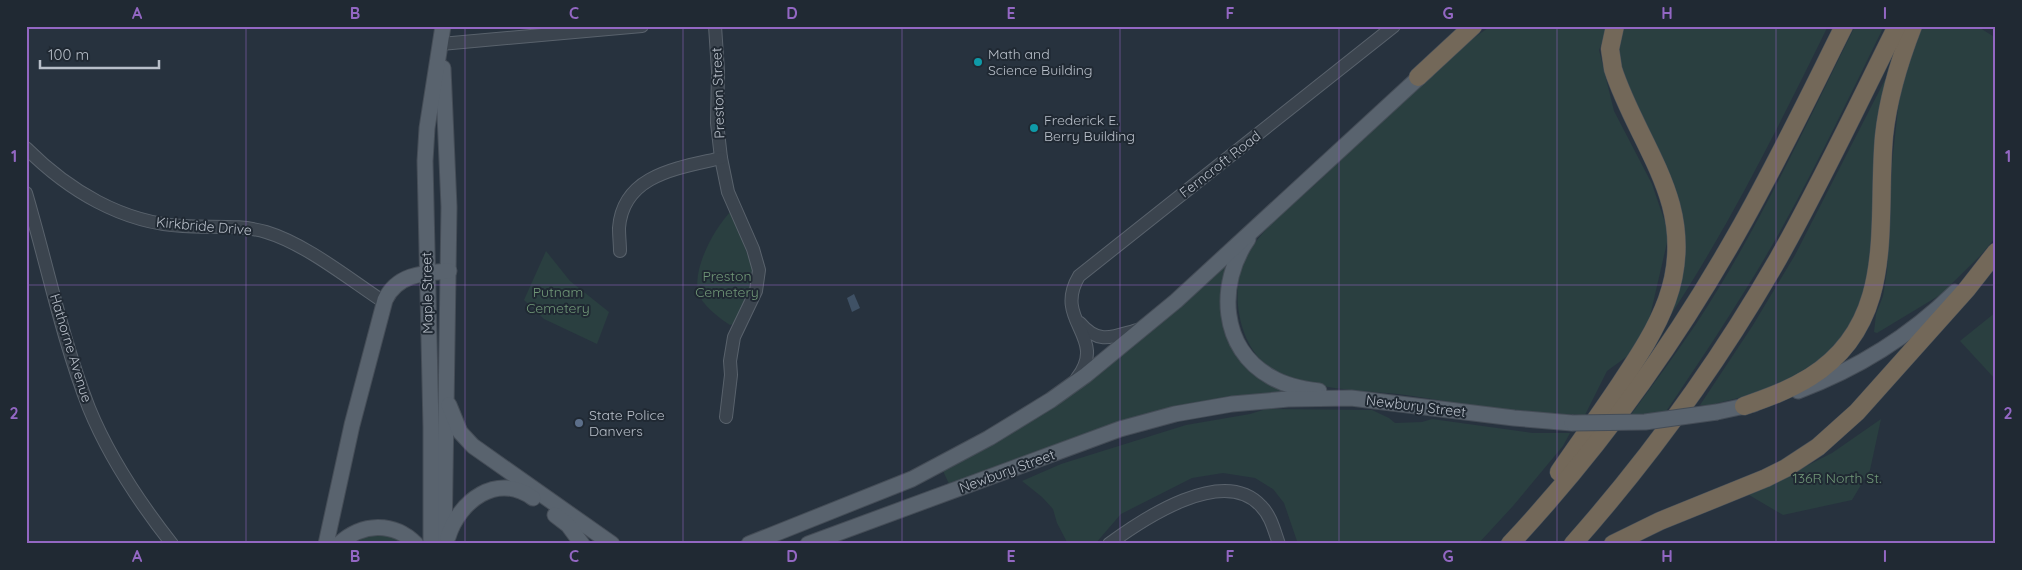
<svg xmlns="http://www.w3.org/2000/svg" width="2022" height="570" viewBox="0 0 2022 570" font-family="Quicksand,sans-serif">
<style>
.green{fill:#2a3f40}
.water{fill:#3f5165}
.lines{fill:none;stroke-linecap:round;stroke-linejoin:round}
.minor-casing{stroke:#59626c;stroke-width:14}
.major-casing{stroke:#454d57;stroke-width:17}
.highway-casing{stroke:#464f59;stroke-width:19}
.minor{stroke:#3b444e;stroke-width:12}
.major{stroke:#59636e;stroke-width:15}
.highway{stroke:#736859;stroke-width:18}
.major-bridge-casing{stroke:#454d57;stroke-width:17;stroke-linecap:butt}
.major-bridge{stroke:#59636e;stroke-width:15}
.grid{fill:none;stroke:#9367c3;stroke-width:1;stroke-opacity:0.55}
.culture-dot{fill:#0f9aa8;stroke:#202933;stroke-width:2}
.service-dot{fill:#5c6f8a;stroke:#202933;stroke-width:2}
.labels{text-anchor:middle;stroke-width:4;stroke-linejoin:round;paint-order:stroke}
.poi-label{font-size:14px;fill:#b8bfc9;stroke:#202933;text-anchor:start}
.street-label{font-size:14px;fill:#b8bfc9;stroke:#202933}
.park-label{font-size:14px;fill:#719878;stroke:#202933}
.neatline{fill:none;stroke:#9367c3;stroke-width:2}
.grid-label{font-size:16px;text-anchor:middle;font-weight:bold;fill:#9367c3}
</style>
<rect width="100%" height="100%" fill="#27323e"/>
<g class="green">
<path d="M 1491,26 L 1609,26 L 1599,50 L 1614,111 L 1652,184 L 1669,234 L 1648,325 L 1629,355 L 1607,371 L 1585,415 C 1561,414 1538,413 1514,411 C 1475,407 1437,399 1398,394 C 1356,390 1315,390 1276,371 C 1238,353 1227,286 1248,253 C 1266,223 1297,202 1322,178 C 1376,126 1428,68 1491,26 Z"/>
<path d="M 1620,26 L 1828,26 C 1777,130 1725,234 1661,330 L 1682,258 L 1617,72 Z"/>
<path d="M 1855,26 L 1884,26 C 1851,93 1819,161 1783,226 C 1747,291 1706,352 1665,413 L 1630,416 C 1652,386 1675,355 1696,324 C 1758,230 1805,127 1855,26 Z"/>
<polygon points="1962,26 1980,28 1996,38 1996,237 1980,256 1940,295 1877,333 1874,332 1876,314 1883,296 1887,271 1892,163 1901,82 1914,50 1920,26"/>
<polygon points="1892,66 1873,263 1860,314 1828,357 1775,389 1710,405 1700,405 1753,325 1795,255"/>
<path d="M 731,211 L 760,288 L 739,322 L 730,325 C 720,319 701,304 698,292 C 693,267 714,229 731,211 Z"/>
<polygon points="546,251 570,281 609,312 597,344 544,319 524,300"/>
<polygon points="1227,263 1231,339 1293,391 1039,453 949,484 943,471"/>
<polygon points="1996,312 1996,380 1960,341"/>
<polygon points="1266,409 1372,410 1389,418 1395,423 1422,422 1432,419 1533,433 1570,433 1563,446 1513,506 1478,544 1298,544 1284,503 1273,489 1255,478 1223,473 1192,478 1121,514 1095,544 1068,544 1057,523 1053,509 1042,497 1022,481 1061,464 1186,425 1250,414"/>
<polygon points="1881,419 1870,470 1852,500 1783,515 1749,495 1832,453"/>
<polygon points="381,531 408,544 345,544"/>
</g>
<polygon class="water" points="854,294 860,308 852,312 847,298"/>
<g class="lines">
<defs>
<g id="minor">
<polyline points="715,26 718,71 717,123 721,158 728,192 753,249 759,270 756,291 734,337 730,361 731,375 726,417"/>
<polyline points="441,44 642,26"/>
<path d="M 26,148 C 68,190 122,223 183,226 C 211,228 238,224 266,232 C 306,244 349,279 384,302"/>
<path d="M 26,193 C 47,264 62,339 89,408 C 109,457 139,502 172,544"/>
<path d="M 620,251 C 620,244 619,236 619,228 C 623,174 679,168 721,158"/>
<path d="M 1080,323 C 1100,347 1116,335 1141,329"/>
<path d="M 1077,378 C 1109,337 1052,321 1079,276 L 1394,26"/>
<path d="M 1109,544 C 1143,519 1223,465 1261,506 C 1271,516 1274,530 1279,544"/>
</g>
<g id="major">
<polyline points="443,68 449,207 444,544"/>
<path d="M 1248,239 C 1217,284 1220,349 1271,377 C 1286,386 1302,389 1319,391"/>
<path d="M 1798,391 C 1857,369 1910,336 1955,292"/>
<polyline points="449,405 460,432 473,446 612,544"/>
<polyline points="1717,412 1754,404"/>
<polyline points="555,515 568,525 582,544"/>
<path d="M 448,537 C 459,501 497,472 533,498"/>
<path d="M 326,544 L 352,425 L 385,300 C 397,274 423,273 449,271"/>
<path d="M 339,544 C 362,523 393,521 416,544"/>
<polyline points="431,544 431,427 425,161 427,128 443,26"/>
<polyline points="749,544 912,479 989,438 1051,400 1086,375 1176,301 1427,70"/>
<polyline points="808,544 1120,429 1175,414 1232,404 1288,399 1351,398 1514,418 1572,423"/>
</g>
<g id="highway">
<polyline points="1418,77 1473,26"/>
<path d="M 1744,406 C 1767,398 1789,390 1810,377 C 1898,322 1876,224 1884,136 C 1888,98 1899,62 1913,26"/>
<path d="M 1559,472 C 1579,443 1600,414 1620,384 C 1658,327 1690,277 1671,205 C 1658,158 1628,116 1613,69 L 1610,49 L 1615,26"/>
<path d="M 1510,544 C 1597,451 1673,346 1736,235 C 1775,167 1809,96 1844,26"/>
<path d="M 1573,544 C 1651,456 1720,360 1778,259 C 1821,183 1858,104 1897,26"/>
<polyline points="1613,544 1660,521 1766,478 1786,468 1818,447 1857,412 1967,289 1996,252"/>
</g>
</defs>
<use href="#minor" class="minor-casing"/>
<use href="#major" class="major-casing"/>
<use href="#highway" class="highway-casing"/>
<use href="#minor" class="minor"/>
<use href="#major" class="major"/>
<use href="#highway" class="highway"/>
<defs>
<polyline id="major-bridge" points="1572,423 1645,422 1717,412"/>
</defs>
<use href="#major-bridge" class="major-bridge-casing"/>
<use href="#major-bridge" class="major-bridge"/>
</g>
<path class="grid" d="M 246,26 L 246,544M 465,26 L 465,544M 683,26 L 683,544M 902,26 L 902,544M 1120,26 L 1120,544M 1339,26 L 1339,544M 1557,26 L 1557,544M 1776,26 L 1776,544M 26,285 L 1996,285"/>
<g class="culture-dot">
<circle cx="978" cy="62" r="5"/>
<circle cx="1034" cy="128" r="5"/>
</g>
<circle class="service-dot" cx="579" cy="423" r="5"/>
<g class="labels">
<g class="poi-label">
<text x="988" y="59">Math and<tspan x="988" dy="16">Science Building</tspan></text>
<text x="1044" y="125">Frederick E.<tspan x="1044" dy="16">Berry Building</tspan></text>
<text x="589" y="420">State Police<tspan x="589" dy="16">Danvers</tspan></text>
</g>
<g class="street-label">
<text transform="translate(718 93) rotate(-92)" y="5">Preston Street</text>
<text transform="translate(1220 164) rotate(-38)" y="5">Ferncroft Road</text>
<text transform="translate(204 226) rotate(5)" y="5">Kirkbride Drive</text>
<text transform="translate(427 293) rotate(-91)" y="5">Maple Street</text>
<text transform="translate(71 348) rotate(73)" y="5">Hathorne Avenue</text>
<text transform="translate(1416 406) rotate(7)" y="5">Newbury Street</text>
<text transform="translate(1007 471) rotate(-20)" y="5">Newbury Street</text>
</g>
<g class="park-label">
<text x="727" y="281">Preston<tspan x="727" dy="16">Cemetery</tspan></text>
<text x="558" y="297">Putnam<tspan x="558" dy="16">Cemetery</tspan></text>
<text x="1837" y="483">136R North St.</text>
</g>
</g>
<rect width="2022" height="570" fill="none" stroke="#202933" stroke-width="55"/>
<path d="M40 60v8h119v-8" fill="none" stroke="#b8bfc9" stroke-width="2.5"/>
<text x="48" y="60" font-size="15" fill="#b8bfc9" stroke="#202933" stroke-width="4" paint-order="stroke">100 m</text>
<rect x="28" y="28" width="1966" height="514" class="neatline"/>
<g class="grid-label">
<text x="137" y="19">A</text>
<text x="355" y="19">B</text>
<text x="574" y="19">C</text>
<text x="792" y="19">D</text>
<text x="1011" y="19">E</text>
<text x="1230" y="19">F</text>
<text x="1448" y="19">G</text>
<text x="1667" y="19">H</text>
<text x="1885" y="19">I</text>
<text x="14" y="162">1</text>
<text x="2008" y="162">1</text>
<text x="14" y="419">2</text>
<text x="2008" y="419">2</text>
<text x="137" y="562">A</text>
<text x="355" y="562">B</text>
<text x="574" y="562">C</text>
<text x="792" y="562">D</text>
<text x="1011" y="562">E</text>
<text x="1230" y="562">F</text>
<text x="1448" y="562">G</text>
<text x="1667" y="562">H</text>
<text x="1885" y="562">I</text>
</g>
</svg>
